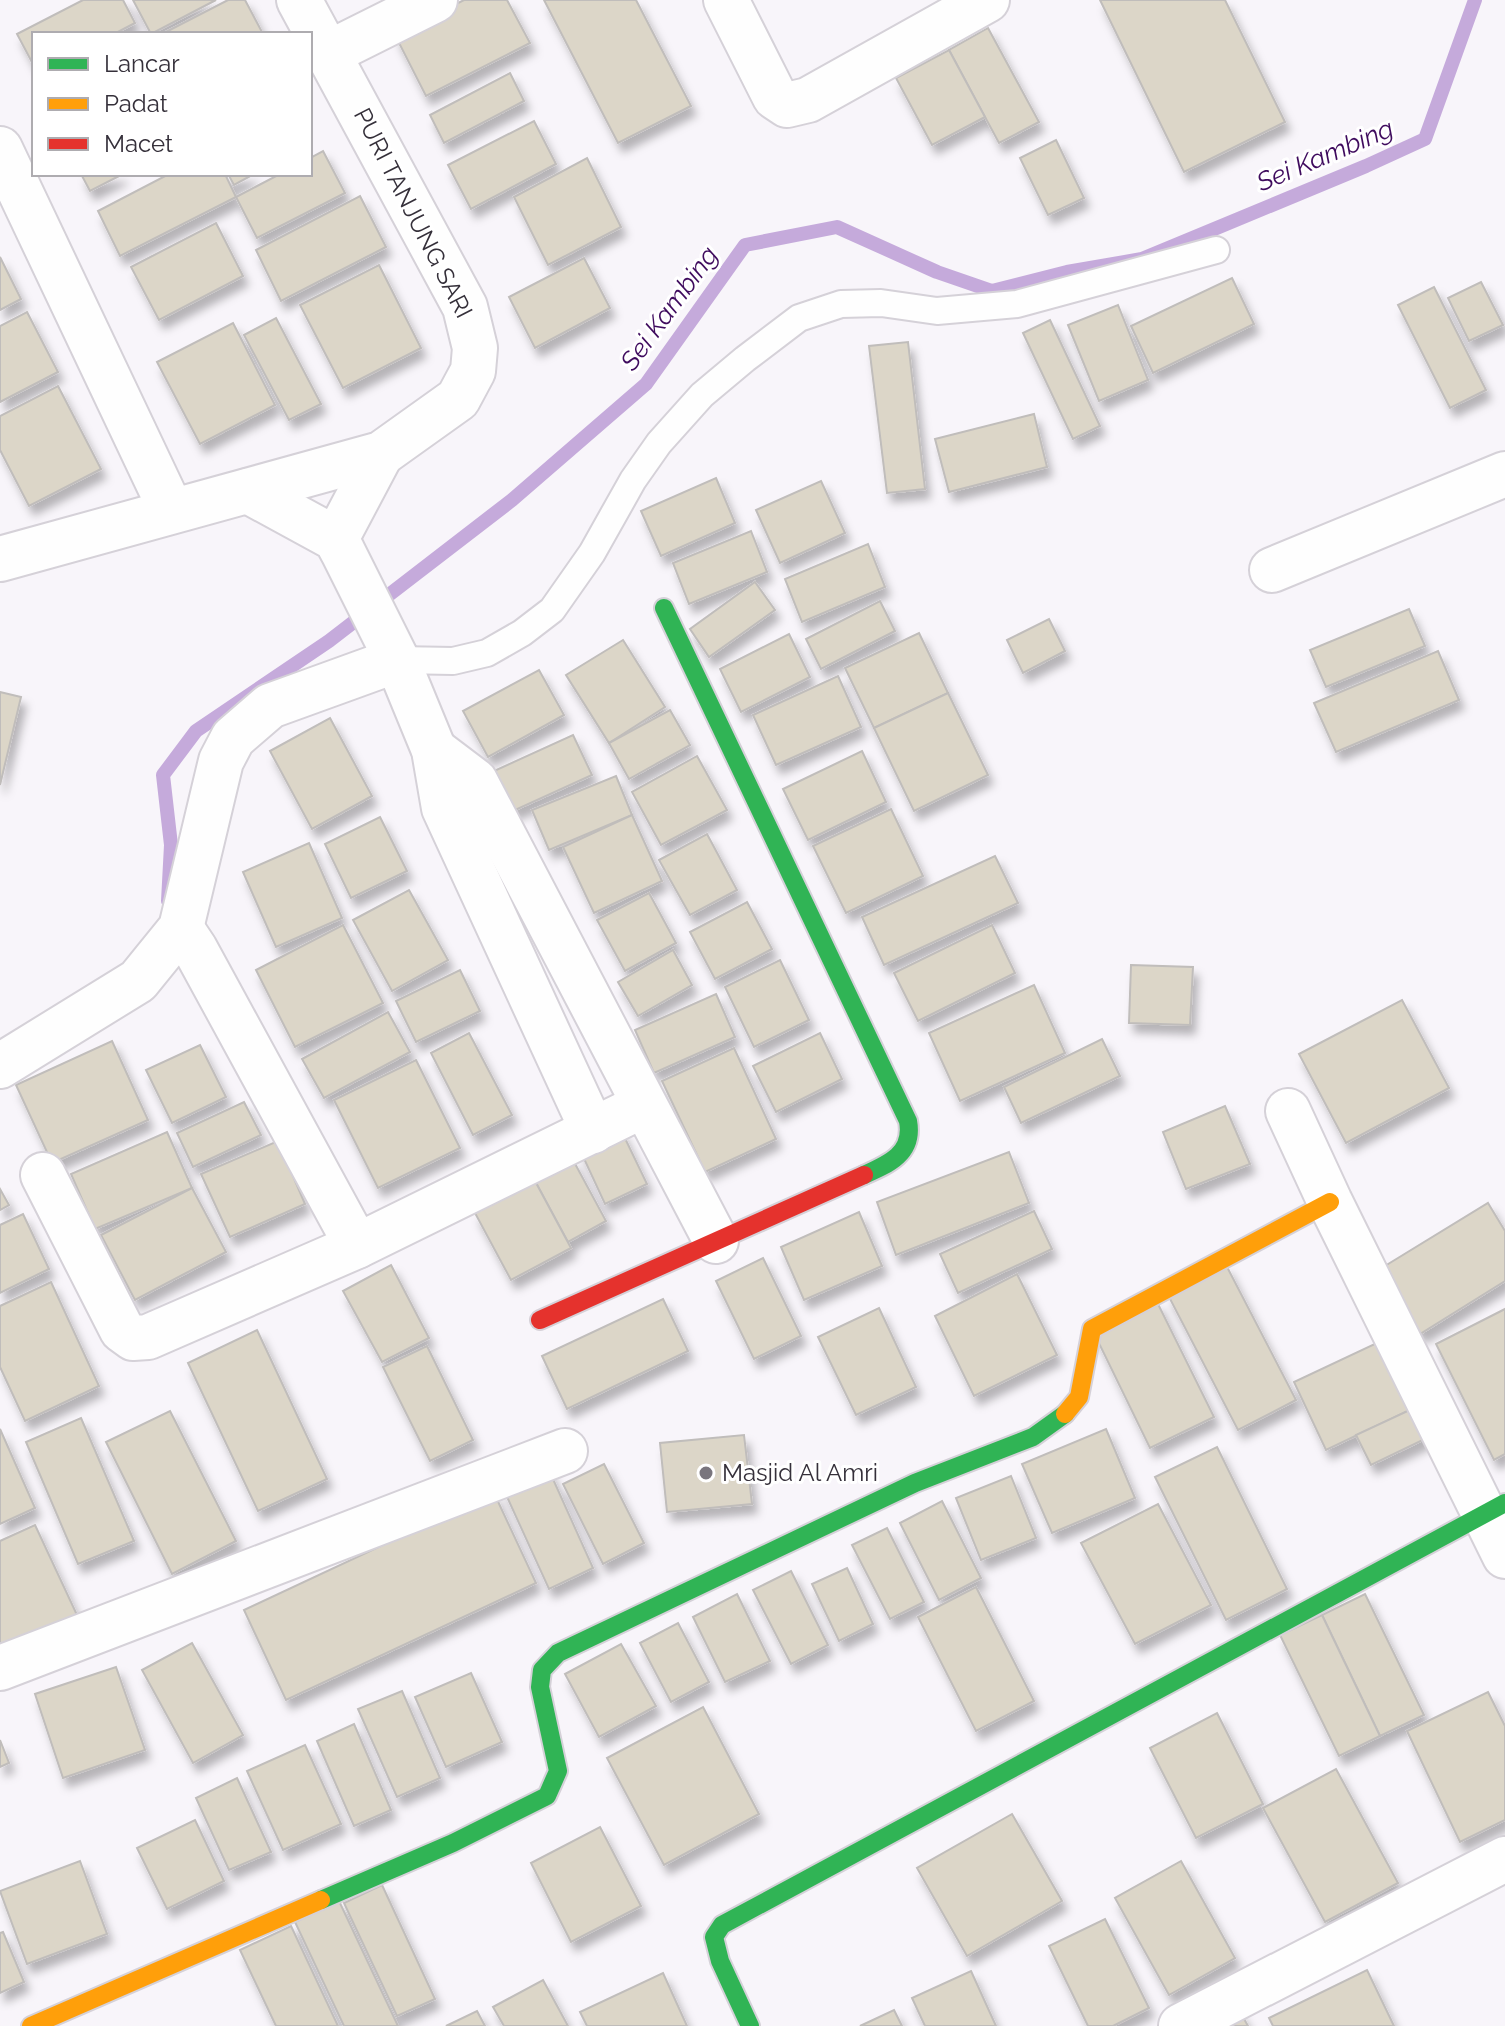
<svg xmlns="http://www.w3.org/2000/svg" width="1505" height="2026" viewBox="0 0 1505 2026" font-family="Raleway,sans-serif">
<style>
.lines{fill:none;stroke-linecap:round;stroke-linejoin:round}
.stream{stroke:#c5aadb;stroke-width:14}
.building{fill:#dcd6c8;stroke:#c0bdbb;stroke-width:2;filter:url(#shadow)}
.lane-casing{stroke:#d5d1d8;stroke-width:30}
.street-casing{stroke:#d5d1d8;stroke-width:48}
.fast-casing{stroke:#d5d1d8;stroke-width:22}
.slow-casing{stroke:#d5d1d8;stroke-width:22}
.jam-casing{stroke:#d5d1d8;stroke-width:22}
.lane{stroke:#fefefe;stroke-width:26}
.street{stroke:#fefefe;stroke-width:44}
.fast{stroke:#30b455;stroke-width:18}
.slow{stroke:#ff9f0a;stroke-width:18}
.jam{stroke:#e5322d;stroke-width:18}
.poi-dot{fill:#79757d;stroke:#fff;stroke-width:3}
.labels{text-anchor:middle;stroke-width:6;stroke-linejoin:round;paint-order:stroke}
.street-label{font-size:24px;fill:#35303a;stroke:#fff}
.poi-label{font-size:24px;fill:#35303a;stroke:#fff;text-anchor:start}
.water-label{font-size:26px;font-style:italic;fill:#3f0b5e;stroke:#fff}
</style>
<defs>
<filter id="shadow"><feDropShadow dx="5" dy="9" stdDeviation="4" flood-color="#0004"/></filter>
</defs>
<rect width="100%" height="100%" fill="#f8f5fa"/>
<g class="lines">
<polyline class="stream" points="168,901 171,845 163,775 196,731 329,641 416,574 512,500 646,384 745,245 837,227 937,272 992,291 1067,272 1142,259 1366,166 1425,139 1475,0"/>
</g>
<g class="building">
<polygon points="83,0 123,0 135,23 114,34 34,34 34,66 17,34"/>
<polygon points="133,0 216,0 151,34"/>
<polygon points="228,0 245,0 263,34 162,34"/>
<polygon points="464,0 507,0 530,43 426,96 395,35"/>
<polygon points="544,0 636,0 691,106 618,143"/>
<polygon points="1100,0 1225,0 1285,122 1184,172"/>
<polygon points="988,28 1039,122 999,143 949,50"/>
<polygon points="949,50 985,117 932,145 896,78"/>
<polygon points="510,73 524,101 444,143 430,115"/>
<polygon points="534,121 556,164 471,209 448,165"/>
<polygon points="1056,140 1084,198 1048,215 1020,158"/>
<polygon points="323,151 345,193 257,238 236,197 280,174 310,174 310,158"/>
<polygon points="587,158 621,227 548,265 514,197"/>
<polygon points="81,174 123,174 90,191"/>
<polygon points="169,174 225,174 236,197 120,256 98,211"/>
<polygon points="228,174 254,174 234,185"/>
<polygon points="360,196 386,247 281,301 256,250"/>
<polygon points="216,223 243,276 159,320 131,267"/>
<polygon points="0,257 21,299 0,310"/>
<polygon points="584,258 610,308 535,348 509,297"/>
<polygon points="379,265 421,348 343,388 300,305"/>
<polygon points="1232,278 1254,324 1153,373 1131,326"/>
<polygon points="1481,282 1503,325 1469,341 1448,298"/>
<polygon points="1434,287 1486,390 1450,408 1398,305"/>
<polygon points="1118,305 1148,380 1099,401 1068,325"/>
<polygon points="27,312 58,372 0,402 0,326"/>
<polygon points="276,318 321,404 289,420 244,335"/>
<polygon points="1050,320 1100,426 1073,439 1023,333"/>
<polygon points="233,323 275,405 200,444 157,362"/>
<polygon points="908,342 925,489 887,493 869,346"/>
<polygon points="58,386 101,469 29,506 0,450 0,416"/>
<polygon points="1034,414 1047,467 949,492 935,439"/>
<polygon points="716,478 735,523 661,556 641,511"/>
<polygon points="821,481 845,533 780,563 756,510"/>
<polygon points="751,531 767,572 689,604 673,563"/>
<polygon points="868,544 885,587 802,622 785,579"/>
<polygon points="755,582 775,610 709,657 690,629"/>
<polygon points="880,601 895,631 821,669 806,639"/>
<polygon points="1409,609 1425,646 1326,687 1310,650"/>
<polygon points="1049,619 1065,651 1023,673 1007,640"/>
<polygon points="919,633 948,693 874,728 845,668"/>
<polygon points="789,634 810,677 741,712 720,669"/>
<polygon points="623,640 665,707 609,743 566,675"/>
<polygon points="1438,651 1459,700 1336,752 1314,703"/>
<polygon points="539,670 564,715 488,757 463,711"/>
<polygon points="838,676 861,727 776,765 753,715"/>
<polygon points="0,692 21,697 0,785"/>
<polygon points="948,693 988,775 914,811 874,728"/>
<polygon points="670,710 690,745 629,779 609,743"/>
<polygon points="330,718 372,796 312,829 270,751"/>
<polygon points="573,735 592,775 513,811 494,771"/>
<polygon points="862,751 886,802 808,840 783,789"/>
<polygon points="697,756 727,810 661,845 632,792"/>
<polygon points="616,776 632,815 549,850 532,810"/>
<polygon points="891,809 923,876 846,913 813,846"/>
<polygon points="632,815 662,881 594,913 563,847"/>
<polygon points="380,817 407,871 351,898 325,844"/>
<polygon points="707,834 737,890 690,915 659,860"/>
<polygon points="309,843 342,918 276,947 243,872"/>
<polygon points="995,856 1018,903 884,965 862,917"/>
<polygon points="409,890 448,960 392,991 353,920"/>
<polygon points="649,893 676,943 625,971 597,920"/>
<polygon points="747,902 772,949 715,979 690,932"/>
<polygon points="343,925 383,1003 295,1047 256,970"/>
<polygon points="992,925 1015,973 918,1021 894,973"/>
<polygon points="673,950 692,985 638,1016 618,982"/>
<polygon points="780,960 809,1020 754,1047 725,987"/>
<polygon points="1131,965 1193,967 1190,1025 1129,1023"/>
<polygon points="460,970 480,1011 416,1042 396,1001"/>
<polygon points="1034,985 1065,1053 960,1101 929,1033"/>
<polygon points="716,994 735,1037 654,1073 635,1030"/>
<polygon points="1402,1000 1449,1088 1346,1143 1299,1054"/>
<polygon points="388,1012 410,1052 324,1098 302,1059"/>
<polygon points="469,1033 512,1115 473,1135 431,1053"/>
<polygon points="820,1033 842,1079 776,1112 753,1066"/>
<polygon points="1102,1039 1120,1076 1021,1123 1004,1087"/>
<polygon points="112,1041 148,1120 52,1163 16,1085"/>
<polygon points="200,1045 226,1097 172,1123 146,1070"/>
<polygon points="734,1048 776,1139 705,1172 662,1081"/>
<polygon points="416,1060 460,1148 378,1188 334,1100"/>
<polygon points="244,1102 261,1135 193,1167 177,1133"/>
<polygon points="1225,1106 1250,1164 1186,1189 1163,1132"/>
<polygon points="621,1130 647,1184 605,1204 580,1150"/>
<polygon points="167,1132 192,1188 95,1229 71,1174"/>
<polygon points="278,1141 305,1204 230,1237 201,1174"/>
<polygon points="1009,1152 1029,1203 896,1255 877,1202"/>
<polygon points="573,1160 606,1221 568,1242 535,1181"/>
<polygon points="535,1181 571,1248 511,1280 475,1213"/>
<polygon points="192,1188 226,1252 135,1300 101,1235"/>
<polygon points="0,1189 9,1205 0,1210"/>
<polygon points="1488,1203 1505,1231 1505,1281 1420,1334 1380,1269"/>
<polygon points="1034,1211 1052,1249 958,1293 940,1254"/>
<polygon points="859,1212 882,1266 804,1300 781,1247"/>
<polygon points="23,1214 49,1269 0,1293 0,1225"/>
<polygon points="763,1258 801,1336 754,1359 716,1281"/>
<polygon points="391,1265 429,1338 382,1362 343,1291"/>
<polygon points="1226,1265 1296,1400 1238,1430 1168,1295"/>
<polygon points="1017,1274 1057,1355 974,1396 935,1316"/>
<polygon points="51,1282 99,1386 25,1421 0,1367 0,1306"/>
<polygon points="663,1299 688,1351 567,1409 542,1356"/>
<polygon points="1157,1302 1214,1417 1150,1448 1094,1333"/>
<polygon points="879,1308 916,1387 856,1415 818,1337"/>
<polygon points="1505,1309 1505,1454 1494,1460 1436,1344"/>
<polygon points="257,1330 327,1479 258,1511 188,1363"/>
<polygon points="1381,1341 1414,1408 1326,1450 1294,1382"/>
<polygon points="427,1346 473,1440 430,1461 383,1367"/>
<polygon points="1414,1408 1427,1438 1371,1465 1356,1435"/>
<polygon points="170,1411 236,1541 172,1574 106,1442"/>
<polygon points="81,1418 134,1541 78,1564 26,1442"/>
<polygon points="0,1429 35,1508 0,1524"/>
<polygon points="1106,1429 1135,1498 1052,1533 1022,1464"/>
<polygon points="744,1435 752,1504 667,1512 660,1443"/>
<polygon points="1217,1447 1287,1589 1226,1620 1155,1477"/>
<polygon points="604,1464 644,1543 603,1564 563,1484"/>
<polygon points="548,1468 593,1568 549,1589 503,1488"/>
<polygon points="1011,1476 1036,1538 981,1560 956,1498"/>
<polygon points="494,1493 536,1583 286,1700 244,1610"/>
<polygon points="942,1501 981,1578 939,1600 900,1523"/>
<polygon points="1158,1504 1211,1605 1135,1644 1081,1543"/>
<polygon points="35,1525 77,1615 0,1651 0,1541"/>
<polygon points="887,1528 924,1602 890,1619 852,1545"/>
<polygon points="847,1568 873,1624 839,1641 812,1584"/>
<polygon points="791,1571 828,1645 791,1664 753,1590"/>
<polygon points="976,1587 1034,1701 976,1731 918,1617"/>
<polygon points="737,1594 770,1661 725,1682 693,1617"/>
<polygon points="1365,1594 1424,1715 1380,1736 1322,1615"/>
<polygon points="1322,1615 1380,1736 1339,1756 1280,1635"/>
<polygon points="678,1623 709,1682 671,1702 640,1643"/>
<polygon points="192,1643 243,1735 193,1763 142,1670"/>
<polygon points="621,1644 656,1706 599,1737 565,1674"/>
<polygon points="116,1667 145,1750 63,1778 35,1694"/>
<polygon points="471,1673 502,1742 446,1767 415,1697"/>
<polygon points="402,1691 440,1778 397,1797 358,1709"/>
<polygon points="1488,1692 1505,1726 1505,1820 1460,1842 1407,1731"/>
<polygon points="703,1707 759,1814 664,1865 607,1758"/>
<polygon points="1217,1713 1263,1804 1196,1838 1150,1748"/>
<polygon points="354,1724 391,1810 354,1826 317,1741"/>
<polygon points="0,1740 9,1763 0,1767"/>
<polygon points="305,1745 341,1824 283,1850 247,1771"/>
<polygon points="1336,1769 1398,1883 1325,1922 1263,1808"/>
<polygon points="237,1778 271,1852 229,1870 196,1798"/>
<polygon points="1012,1814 1062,1901 967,1956 917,1868"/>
<polygon points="195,1820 224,1881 167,1909 137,1848"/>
<polygon points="600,1827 641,1906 571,1942 531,1863"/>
<polygon points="80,1861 107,1934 27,1964 0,1891"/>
<polygon points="1181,1861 1235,1958 1169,1995 1115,1898"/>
<polygon points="382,1885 435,1999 397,2016 344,1903"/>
<polygon points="339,1901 398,2026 344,2026 295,1922"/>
<polygon points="1105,1919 1149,2008 1113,2026 1088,2026 1049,1946"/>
<polygon points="291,1926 338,2026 276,2026 240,1950"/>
<polygon points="3,1932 24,1982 0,1993 0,1933"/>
<polygon points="1367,1970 1394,2026 1273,2026 1269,2018"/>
<polygon points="971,1971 996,2026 925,2026 912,1998"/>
<polygon points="663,1973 687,2026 587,2026 580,2012"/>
<polygon points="543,1980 568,2026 504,2026 493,2007"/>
<polygon points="894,2010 902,2026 860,2026"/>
<polygon points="1239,2010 1248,2026 1211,2026"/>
<polygon points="477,2011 485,2026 446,2026"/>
</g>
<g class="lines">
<defs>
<polyline id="lane" points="397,660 453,661 487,653 522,633 552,610 592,553 633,480 659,443 702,395 745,359 799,318 841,304 881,303 937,311 1017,304 1216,250"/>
<g id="street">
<polyline points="726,0 775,97 787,105 808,100 987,0"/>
<polyline points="329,53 435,0"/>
<polyline points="0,149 171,510"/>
<polyline points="248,491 336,539 343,552 397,660 434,750 444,808 593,1131"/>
<polyline points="336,539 381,454"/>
<polyline points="0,559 381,454 458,399 473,371 475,348 465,307 299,0"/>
<polyline points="1272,570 1505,474"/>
<polyline points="434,750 475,781 716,1241"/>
<polyline points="181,928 195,949 357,1246"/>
<polyline points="0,1066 138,981 181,928 221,761 233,738 270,706 397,660"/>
<polyline points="1288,1111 1330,1202 1505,1556"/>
<polyline points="43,1175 122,1330 133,1338 148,1337 357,1246 644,1105"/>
<polyline points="0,1668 565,1451"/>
<polyline points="1181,2026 1505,1859"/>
</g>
<g id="fast">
<path d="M 664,608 L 908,1121 C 914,1153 889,1164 864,1175"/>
<polyline points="321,1900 453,1843 547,1796 558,1771 540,1687 542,1670 558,1653 915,1483 1033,1437 1065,1414"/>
<polyline points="750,2026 720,1961 714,1937 722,1925 1505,1503"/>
</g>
<g id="slow">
<polyline points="1065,1414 1079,1397 1092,1329 1330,1202"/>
<polyline points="31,2026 321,1900"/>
</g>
<polyline id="jam" points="540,1320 864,1175"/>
</defs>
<use href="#lane" class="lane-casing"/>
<use href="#street" class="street-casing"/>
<use href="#fast" class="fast-casing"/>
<use href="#slow" class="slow-casing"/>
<use href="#jam" class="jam-casing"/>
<use href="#lane" class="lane"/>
<use href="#street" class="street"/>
<use href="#fast" class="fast"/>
<use href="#slow" class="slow"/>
<use href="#jam" class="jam"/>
</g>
<circle class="poi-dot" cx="706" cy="1473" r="8"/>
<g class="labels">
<g class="street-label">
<text transform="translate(413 213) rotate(63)" y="8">PURI TANJUNG SARI</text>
</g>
<g class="poi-label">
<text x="722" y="1481">Masjid Al Amri</text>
</g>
<g class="water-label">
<text transform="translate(1325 155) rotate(-23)" y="9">Sei Kambing</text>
<text transform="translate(669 308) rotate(-54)" y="9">Sei Kambing</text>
</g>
</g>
<rect x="32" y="32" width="280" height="144" fill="#ffffff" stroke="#aeacb0" stroke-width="2"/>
<rect x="48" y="58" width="40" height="12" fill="#30b455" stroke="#aeacb0" stroke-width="2"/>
<text x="104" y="72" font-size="24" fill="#35303a">Lancar</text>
<rect x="48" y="98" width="40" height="12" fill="#ff9f0a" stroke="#aeacb0" stroke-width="2"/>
<text x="104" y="112" font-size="24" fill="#35303a">Padat</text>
<rect x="48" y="138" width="40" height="12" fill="#e5322d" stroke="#aeacb0" stroke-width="2"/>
<text x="104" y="152" font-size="24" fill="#35303a">Macet</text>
</svg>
